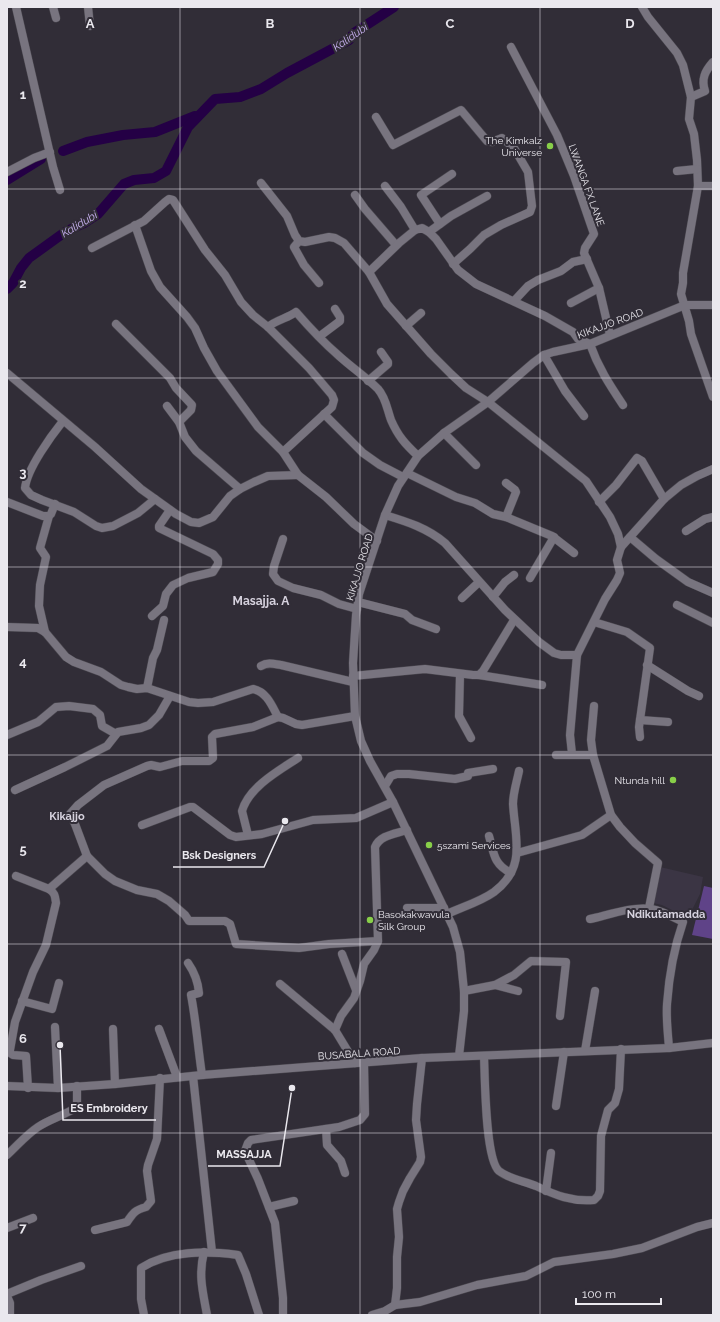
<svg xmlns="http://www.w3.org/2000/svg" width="720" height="1322" viewBox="0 0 720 1322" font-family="Raleway,sans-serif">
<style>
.built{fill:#3b3544}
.park{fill:#5f4388}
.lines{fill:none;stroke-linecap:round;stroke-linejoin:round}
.river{stroke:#240045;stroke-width:10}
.minor-casing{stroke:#4b4850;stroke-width:9}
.minor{stroke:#78747f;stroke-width:8}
.grid{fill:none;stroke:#eae8ee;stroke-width:1;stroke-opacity:0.55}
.poi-dot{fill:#88cf49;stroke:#312d37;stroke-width:1.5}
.labels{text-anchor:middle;stroke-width:4;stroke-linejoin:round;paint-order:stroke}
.poi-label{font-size:10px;fill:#eae8ee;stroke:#312d37;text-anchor:end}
.street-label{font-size:10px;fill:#eae8ee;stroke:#312d37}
.water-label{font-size:11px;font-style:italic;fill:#c9b2f1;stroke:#312d37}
.neighbourhood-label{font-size:11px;font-weight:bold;fill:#d6d2de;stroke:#312d37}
.quarter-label{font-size:12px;font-weight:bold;fill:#d6d2de;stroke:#312d37}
.grid-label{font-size:13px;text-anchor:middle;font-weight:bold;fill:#eae8ee;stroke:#312d37;stroke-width:4;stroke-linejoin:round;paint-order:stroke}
.leader{fill:none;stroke:#eae8ee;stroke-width:1.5}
.callout-dot{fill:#eae8ee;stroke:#312d37;stroke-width:1.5}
.callout-label{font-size:11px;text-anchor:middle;font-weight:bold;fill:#eae8ee;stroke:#312d37;stroke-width:4;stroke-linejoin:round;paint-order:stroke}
</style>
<rect width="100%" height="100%" fill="#312d37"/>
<polygon class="built" points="660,867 703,877 700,894 688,918 662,905 653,903"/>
<polygon class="park" points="704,886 713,888 713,939 692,935"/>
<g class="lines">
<g class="river">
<polyline points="63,151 87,142 123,135 155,132 195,116"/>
<polyline points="7,180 41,159"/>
<polyline points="7,289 13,283 21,268 29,258 65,232 84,223 98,214 124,184 134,180 154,178 166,171 188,127 215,99 240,97 261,89 287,73 349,40 354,33 394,7"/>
</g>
<defs>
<g id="minor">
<polyline points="16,7 53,167 60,190"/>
<polyline points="53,7 56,18"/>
<polyline points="88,7 90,26"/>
<polyline points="642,7 648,17 677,53 683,65 691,97 689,119 694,134 697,160 698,186 683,273 683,283 681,294 689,321 691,334 713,397"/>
<polyline points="511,47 557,135 574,176 594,234 585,248 584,253 599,288 610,335"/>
<path d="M 691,97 L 705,91 C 701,79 705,71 713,62"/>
<polyline points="376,117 393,145 461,110 487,141 492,142 502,138 514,148 528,172 532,206 530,212 501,225 484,235 470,249 453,264"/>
<polyline points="677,171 697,169"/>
<polyline points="7,172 34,158 50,152"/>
<polyline points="261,183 287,216 295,235 299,241 305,242 329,237 335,238 344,243 369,272 387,304 431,354 451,374 466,388 488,402 586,481 610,517 618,534 621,547"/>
<polyline points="385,186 401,207 415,230"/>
<polyline points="698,186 713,186"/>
<polyline points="355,195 365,209 396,245"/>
<polyline points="440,224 421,195 452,174"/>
<polyline points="135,225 151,271 160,287 187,317 195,328 204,348 217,371 258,427 283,452 298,475 326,497 354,524 377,541"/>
<polyline points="429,232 451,216 487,196"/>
<polyline points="299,241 294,247 304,265 319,283"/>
<polyline points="92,248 144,221 165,202 169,199 173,200 205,250 225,275 241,302 253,315 268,327 309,368 332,395 334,400 332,407 283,452"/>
<path d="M 369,272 L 399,243 L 415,230 L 422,228 L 429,232 L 436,239 L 458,270 L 476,284 L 545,316 L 573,332 L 578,339 L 590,344 C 598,367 609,384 623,405"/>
<polyline points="514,301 528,286 538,280 561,271 573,262 587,259"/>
<polyline points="571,303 599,288"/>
<polyline points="116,324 170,378 176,388 192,405 191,410 179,422"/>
<polyline points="406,326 421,313"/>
<path d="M 268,327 C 276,320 288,318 296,312 C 309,327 323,342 338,355 C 351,367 366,377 378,389 C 386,398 387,409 391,420 C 398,436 405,444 418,456"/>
<polyline points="320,336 340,321 340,317 335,309"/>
<polyline points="544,355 565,391 584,416"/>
<polyline points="7,373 95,447 141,489 176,514 191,522 199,523 213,517 230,496 240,489 254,482 268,476 298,475"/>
<polyline points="368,381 388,364 388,362 381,352"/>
<polyline points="167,406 179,422 185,437 196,451 240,489"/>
<polyline points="324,414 363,453 380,465 403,477"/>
<path d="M 63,421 C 51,436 27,469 25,488 L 31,495 L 42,500 L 74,512 L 96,526 L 102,528 L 113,526 L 138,513 L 155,499"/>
<polyline points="444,433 476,465"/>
<polyline points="407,473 456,497 475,503 493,514 506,517 552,536 574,553"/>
<polyline points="506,483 515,490 516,492 506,517"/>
<polyline points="7,502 43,516 48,516 51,514 55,504"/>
<polyline points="599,502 616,485 637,458 642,461 664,499"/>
<path d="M 385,515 C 408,522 427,528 445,543 L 505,610 L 539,642 L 554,653 L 561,655 L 577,655"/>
<polyline points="686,531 705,519 713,517"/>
<polyline points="630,537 656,559 688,582 713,593"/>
<polyline points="283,539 274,566 273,574 278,581 293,588 321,595 339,604 357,609"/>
<polyline points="530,578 554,537"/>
<polyline points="493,597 505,582 514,575"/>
<polyline points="462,598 479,582"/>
<polyline points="358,602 405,614 412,620 436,629"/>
<polyline points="677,605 713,623"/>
<polyline points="152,616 163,606 166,594 173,585 188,578 213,572 218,564 218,560 213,554 159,528 159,526 170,510"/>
<polyline points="594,622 627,632 650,648 639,727 640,737"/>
<path d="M 7,627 L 38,628 L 45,632 L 66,657 L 74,662 L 101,672 L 121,685 L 128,687 L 137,689 L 147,688 L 189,702 L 198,703 L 213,702 L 253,689 C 267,692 272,706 278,717"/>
<polyline points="45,632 39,606 40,585 46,557 40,548 49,516"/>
<polyline points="647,665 688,691 699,696"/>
<path d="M 261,666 C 268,662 274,664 281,665 L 353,682"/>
<polyline points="460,674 459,716 471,738"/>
<polyline points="479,675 542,685"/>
<polyline points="353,676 425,669 473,675 479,675 483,671 514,620"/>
<polyline points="147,688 153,658 157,650 164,620"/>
<polyline points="640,720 668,722"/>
<polyline points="7,735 38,722 56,707 69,706 93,709 100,715 102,726 116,734"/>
<polyline points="572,754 570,735 577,655 605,599 617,580 620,573 617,560 621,547 664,499 681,485 697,476 713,469"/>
<polyline points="556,755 593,755 611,815 620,827 635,843 658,863 649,908"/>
<polyline points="593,755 591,740 594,706"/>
<polyline points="385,786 391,776 397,774 409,774 455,779 468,776 468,773 493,769"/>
<polyline points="15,790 65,767 107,746 118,732 141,728 149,725 159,715 170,696"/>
<polyline points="142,825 190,807 193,807 230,835 236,837 262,834 313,820 356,818 393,802"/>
<path d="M 248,835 L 242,811 C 249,787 278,771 298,758"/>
<path d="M 489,836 C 494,853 493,864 511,873"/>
<polyline points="517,853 582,835 611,815"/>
<polyline points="87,856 75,824 70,814 78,805 104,785 147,766 151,765 160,767 182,761 209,761 213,758 212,737 215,734 253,727 278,717 283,718 296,724 302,725 355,716"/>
<path d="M 16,876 L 49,889 C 55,893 55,896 56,903 L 46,945 L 33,972 L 15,1022 L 10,1050 L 10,1053 L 13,1055 L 26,1056 L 28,1088"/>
<polyline points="49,889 87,856 105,874 115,881 137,890 157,894 169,901 185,915 189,921 225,921 230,924 236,944 299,948 329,944 378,941"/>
<polyline points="407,908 444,908"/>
<path d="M 447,914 C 462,907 480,902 494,892 C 527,867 515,838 513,804 C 513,793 517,781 519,771"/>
<path d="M 590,919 C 608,915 633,906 651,909 C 663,911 673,917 683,922 C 674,948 669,976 667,1004 C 666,1019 668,1034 669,1048"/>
<polyline points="342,954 356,990"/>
<path d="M 188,963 C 195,973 198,981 199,993 L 191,995 C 196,1021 198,1048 202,1075"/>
<polyline points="280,984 335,1030 355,1063"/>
<polyline points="495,985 518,991"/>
<polyline points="464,991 495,985 514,975 531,961 566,962 560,1016"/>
<polyline points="22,1001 52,1009 59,983"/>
<polyline points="55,1027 58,1088"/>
<polyline points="113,1029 115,1084"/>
<polyline points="159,1029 177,1077"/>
<path d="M 335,1030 L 341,1016 L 354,998 L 360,981 L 364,964 L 374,950 L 378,941 L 375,847 C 380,835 395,834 407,830"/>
<polyline points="585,1051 595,991"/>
<polyline points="459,1056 464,1011 464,991 460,952 453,927 393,802 370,761 361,741 355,716 353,663 356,615 359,594 385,515 398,486 418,456 444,433 488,402 533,363 544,355 553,352 590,344 685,305 713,305"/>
<path d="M 484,1056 C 485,1076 485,1159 499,1171 C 509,1179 524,1181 536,1186 C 555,1195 572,1202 594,1200 L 598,1196 L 600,1191 L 601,1136 L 608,1110 L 615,1103 L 619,1089 L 621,1049"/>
<polyline points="193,1076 212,1252"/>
<polyline points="7,1086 58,1088 115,1084 202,1075 422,1058 669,1048 713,1043"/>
<polyline points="556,1106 564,1052"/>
<polyline points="326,1129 327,1145 341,1161 345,1173"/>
<path d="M 7,1155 C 17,1146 26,1135 38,1127 C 50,1119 65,1115 77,1107 L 77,1086"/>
<polyline points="546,1191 551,1153"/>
<polyline points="269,1207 294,1201"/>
<polyline points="7,1228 33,1218"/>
<path d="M 95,1230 L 127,1222 C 133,1213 135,1210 146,1207 L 151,1201 L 147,1171 L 148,1165 L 157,1139 L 160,1078"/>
<path d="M 204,1252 C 198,1276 203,1292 207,1315"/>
<polyline points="7,1294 41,1280 81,1266"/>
<polyline points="7,1296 10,1303 10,1315"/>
<polyline points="395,1305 397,1288 397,1257 399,1237 397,1209 399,1202 403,1191 410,1178 420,1162 421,1157 416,1120 417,1104 422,1058"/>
<path d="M 144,1315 L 141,1299 L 141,1268 C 169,1250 206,1251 238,1255 L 246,1274 L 259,1315"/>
<polyline points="283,1315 283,1298 275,1223 258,1179 245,1151 248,1143 251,1140 339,1127 360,1120 365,1114 364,1062"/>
<polyline points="372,1315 385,1311 395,1305 420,1302 477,1285 526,1276 554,1262 613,1254 642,1248 697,1227 713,1223"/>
</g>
</defs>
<use href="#minor" class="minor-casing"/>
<use href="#minor" class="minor"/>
</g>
<path class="grid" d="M 180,7 L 180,1315M 360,7 L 360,1315M 540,7 L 540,1315M 7,189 L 713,189M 7,378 L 713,378M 7,567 L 713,567M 7,755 L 713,755M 7,944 L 713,944M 7,1133 L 713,1133"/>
<g class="poi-dot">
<circle cx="550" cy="146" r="4"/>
<circle cx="673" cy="780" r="4"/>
<circle cx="429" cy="845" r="4"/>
<circle cx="370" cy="920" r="4"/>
</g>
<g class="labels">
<g class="poi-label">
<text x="542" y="144">The Kimkalz<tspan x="542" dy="12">Universe</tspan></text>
<text x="665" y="784">Ntunda hill</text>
<text x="437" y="849" text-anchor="start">5szami Services</text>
<text x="378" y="918" text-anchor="start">Basokakwavula<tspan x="378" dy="12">Silk Group</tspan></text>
</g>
<g class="street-label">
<text transform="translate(587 185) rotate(70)" y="4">LWANGA FX LANE</text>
<text transform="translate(610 323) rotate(-20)" y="4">KIKAJJO ROAD</text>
<text transform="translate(359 567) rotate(-73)" y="4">KIKAJJO ROAD</text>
<text transform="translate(359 1053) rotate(-4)" y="4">BUSABALA ROAD</text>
</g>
<g class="water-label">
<text transform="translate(350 37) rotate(-35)" y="4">Kalidubi</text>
<text transform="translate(79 224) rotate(-31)" y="4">Kalidubi</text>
</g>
<g class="neighbourhood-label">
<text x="67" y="820">Kikajjo</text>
<text x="666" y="918">Ndikutamadda</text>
</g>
<g class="quarter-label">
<text x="261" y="605">Masajja. A</text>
</g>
</g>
<g class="grid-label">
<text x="90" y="28">A</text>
<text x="270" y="28">B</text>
<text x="450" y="28">C</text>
<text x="630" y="28">D</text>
<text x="23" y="99">1</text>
<text x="23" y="288">2</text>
<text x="23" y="477">3</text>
<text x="23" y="666">4</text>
<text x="23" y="854">5</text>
<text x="23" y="1043">6</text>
<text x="23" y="1232">7</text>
</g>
<path class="leader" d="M285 821L264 867H173M60 1045L63 1120H156M292 1088L280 1166H208"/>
<g class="callout-dot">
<circle cx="285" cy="821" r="4"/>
<circle cx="60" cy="1045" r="4"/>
<circle cx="292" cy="1088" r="4"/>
</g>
<g class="callout-label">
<text x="219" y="859">Bsk Designers</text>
<text x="109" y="1112">ES Embroidery</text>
<text x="244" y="1158">MASSAJJA</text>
</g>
<rect width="720" height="1322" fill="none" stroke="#eae8ee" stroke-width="16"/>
<path d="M576 1298v6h85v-6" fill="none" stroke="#eae8ee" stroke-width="2"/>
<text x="582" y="1298" font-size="12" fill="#eae8ee" stroke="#312d37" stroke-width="3" paint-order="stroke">100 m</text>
</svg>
